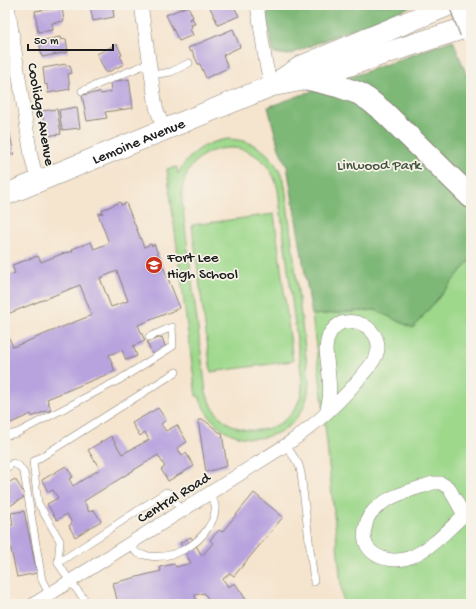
<svg xmlns="http://www.w3.org/2000/svg" width="476" height="609" viewBox="0 0 476 609" font-family="'Gochi Hand',sans-serif">
<style>
.green{fill:#9dd88b;stroke:#5c7a54;fill-rule:evenodd}
.forest{fill:#7eb877;stroke:#4d6a4a}
.building{fill:#b8a3de;fill-rule:evenodd}
.lines{fill:none;stroke-linecap:round;stroke-linejoin:round}
.lane-casing{stroke:#888075;stroke-width:8}
.street-casing{stroke:#888075;stroke-width:14}
.primary-casing{stroke:#888075;stroke-width:22}
.highway-casing{stroke:#888075;stroke-width:24}
.lane{stroke:#fff;stroke-width:7}
.street{stroke:#fff;stroke-width:13}
.primary{stroke:#fff;stroke-width:21}
.highway{stroke:#fff;stroke-width:22}
.highway-bridge-casing{stroke:#888075;stroke-width:24;stroke-linecap:butt}
.highway-bridge{stroke:#fff;stroke-width:22}
.labels{text-anchor:middle;stroke-width:3.5;stroke-linejoin:round;paint-order:stroke}
.street-label{font-size:15px;fill:#1c1c1c;stroke:#f7f3e8}
.park-label{font-size:15px;fill:#43543d;stroke:#f7f3e8}
.poi-label{font-size:15px;fill:#1c1c1c;stroke:#f7f3e8;text-anchor:start}
</style>
<rect width="100%" height="100%" fill="#f7f3e8"/>
<filter id="ink" filterUnits="userSpaceOnUse"><feTurbulence type="fractalNoise" baseFrequency=".025" numOctaves="2"/><feDisplacementMap in="SourceGraphic" scale="8" xChannelSelector="R" yChannelSelector="G"/><feConvolveMatrix kernelMatrix="1 2 1 2 8 2 1 2 1" color-interpolation-filters="sRGB"/></filter>
<filter id="wash" filterUnits="userSpaceOnUse"><feTurbulence type="fractalNoise" baseFrequency=".012" numOctaves="4" result="noise"/><feDisplacementMap in="SourceGraphic" scale="16" xChannelSelector="R" yChannelSelector="G"/><feGaussianBlur stdDeviation="0.9" result="paint"/><feColorMatrix in="noise" values="0 0 0 0 0 0 0 0 0 0 0 0 0 0 0 0 0 1.4 0 .05"/><feComposite in="paint" operator="in"/></filter>
<g filter="url(#wash)">
<rect width="100%" height="100%" fill="#f5e4ce"/>
<g class="green">
<path d="M 228,139 C 259,140 277,158 285,186 L 309,381 C 309,447 219,461 199,396 L 196,396 L 167,169 L 177,167 L 178,174 C 189,153 205,142 228,139 ZM 228,148 C 254,147 273,166 278,190 L 302,380 C 302,386 302,392 300,398 C 287,437 232,442 212,406 C 209,402 208,397 206,392 L 182,202 C 180,173 198,149 228,148 Z"/>
<polygon points="274,214 293,361 211,372 192,225"/>
<polygon points="471,259 471,604 343,604 323,404 312,315 375,310 413,328"/>
</g>
<g class="forest">
<polygon points="265,5 415,5 317,43 289,55 273,53"/>
<polygon points="453,40 471,87 471,259 413,328 375,310 312,315 287,166 279,149 268,107"/>
</g>
<g id="blocks">
<g class="building">
<polygon points="90,5 114,5 115,8 113,9 114,17 93,21"/>
<polygon points="209,5 233,5 239,16 218,25"/>
<polygon points="188,6 193,17 189,19 189,20 192,18 195,24 191,25 192,28 190,29 193,35 179,41 166,15"/>
<polygon points="62,7 64,21 52,23 53,30 38,32 35,11"/>
<polygon points="233,29 240,47 223,55 228,68 206,78 200,64 198,64 192,51 190,52 188,48"/>
<polygon points="60,37 61,40 66,39 68,52 42,57 39,41"/>
<polygon points="117,44 122,55 120,56 124,64 106,73 97,54"/>
<polygon points="66,64 66,66 70,65 72,73 68,74 70,89 48,93 47,84 45,85 43,68"/>
<polygon points="129,79 133,108 105,112 107,118 87,121 82,95 100,92 101,94 111,92 110,82"/>
<polygon points="77,107 80,128 62,130 59,110"/>
<polygon points="57,109 61,134 46,136 42,111"/>
<polygon points="5,130 9,130 14,154 5,155"/>
<path d="M 120,202 L 121,205 L 126,203 L 144,247 L 151,244 L 152,246 L 154,244 L 180,308 L 138,325 L 145,341 L 133,346 L 137,356 L 126,360 L 122,350 L 109,355 L 115,371 L 47,399 L 51,410 L 46,412 L 46,411 L 32,417 L 31,414 L 11,423 L 5,409 L 5,328 L 13,347 L 92,315 L 80,285 L 5,315 L 5,277 L 15,273 L 12,265 L 38,256 L 41,262 L 67,252 L 67,253 L 73,251 L 72,249 L 91,242 L 94,249 L 109,243 L 98,214 L 103,213 L 102,210 ZM 117,271 L 128,301 L 111,307 L 100,278 Z"/>
<polygon points="162,337 166,349 152,354 147,342"/>
<polygon points="158,408 166,420 161,424 166,431 177,425 187,442 177,448 182,455 186,453 194,466 168,481 161,469 165,467 158,455 84,501 89,512 94,510 101,521 75,537 69,526 72,523 67,514 57,520 47,504 58,498 53,490 48,492 42,480 66,466 73,477 69,479 73,486 100,469 88,450 111,436 122,454 149,440 145,432 140,436 132,423"/>
<polygon points="198,420 204,420 219,432 222,433 227,466 206,472"/>
<polygon points="15,479 26,496 5,509 5,485"/>
<polygon points="254,493 283,517 234,576 230,573 223,579 228,587 235,583 249,604 204,604 203,602 209,600 204,593 195,595 196,600 180,604 118,604 113,583 161,571 160,567 174,564 176,567 191,563 180,543 191,537 202,556 213,543 210,540 219,530 222,532"/>
<polygon points="24,511 37,573 17,577 6,526 13,525 11,513"/>
</g>
</g>
</g>
<g filter="url(#ink)">
<use href="#blocks" fill-opacity="0" stroke="#888075" stroke-width="1"/>
<g class="lines">
<defs>
<g id="lane">
<polyline points="151,75 171,72 189,63"/>
<polyline points="82,91 149,63"/>
<polyline points="5,434 8,435 17,433 119,380 173,346 172,327 149,337"/>
<polyline points="286,445 299,465 301,473 314,582"/>
<polyline points="5,469 13,463 19,466 24,473 42,580 49,594"/>
<path d="M 129,543 C 131,546 134,550 137,553 C 140,555 146,555 149,556 C 172,559 196,547 208,528 C 213,521 216,514 215,505 C 214,501 211,498 209,494"/>
<polyline points="58,563 166,492 171,494 181,511"/>
<polyline points="88,604 70,581 58,563 60,541 38,503 33,462 176,372"/>
</g>
<g id="street">
<polyline points="8,5 31,156 34,168 38,181"/>
<polyline points="141,5 156,107 164,130"/>
<polyline points="257,5 266,64 271,86"/>
<path d="M 433,483 L 441,483 L 449,488 L 464,515 C 447,531 430,550 408,558 C 385,565 357,552 366,525 C 367,519 369,515 373,511 C 388,495 413,490 433,483 Z"/>
<path d="M 34,604 L 286,445 C 315,425 342,401 364,373 C 370,366 377,358 378,349 C 380,319 327,306 326,350 C 328,371 333,393 326,412"/>
</g>
<g id="primary">
<polyline points="282,79 302,66 449,5"/>
<path id="s1" d="M 5,195 L 271,86 L 309,79 L 374,57 L 471,26"/>
</g>
<polyline id="highway" points="309,79 338,86 358,93 369,100 384,112 471,197"/>
</defs>
<use href="#lane" class="lane-casing"/>
<use href="#street" class="street-casing"/>
<use href="#primary" class="primary-casing"/>
<use href="#highway" class="highway-casing"/>
<use href="#lane" class="lane"/>
<use href="#street" class="street"/>
<use href="#primary" class="primary"/>
<use href="#highway" class="highway"/>
<defs>
<polyline id="highway-bridge" points="461,5 471,32"/>
</defs>
<use href="#highway-bridge" class="highway-bridge-casing"/>
<use href="#highway-bridge" class="highway-bridge"/>
</g>
</g>
<defs>
<symbol id="school-disc" viewBox="-11 -11 22 22"><circle r="9.5" fill="#c8321e" stroke="#f7f3e8"/><path d="M0-5L7-2L0 1L-7-2ZM-4 1L0 2.5L4 1V4Q0 6-4 4Z" fill="#fff"/></symbol>
</defs>
<g fill-rule="evenodd">
<use href="#school-disc" x="144" y="255" width="20" height="20"/>
</g>
<g class="labels">
<g class="street-label">
<text transform="translate(42 114) rotate(80)" y="5">Coolidge Avenue</text>
<text dy="5" stroke="none"><textPath href="#s1" startOffset="144">Lemoine Avenue</textPath></text>
<text transform="translate(173 497) rotate(-32)" y="5">Central Road</text>
</g>
<g class="park-label">
<text x="379" y="169">Linwood Park</text>
</g>
<g class="poi-label">
<text x="167" y="261">Fort Lee<tspan x="167" dy="17">High School</tspan></text>
</g>
</g>
<rect width="476" height="609" fill="none" stroke="#f7f3e8" stroke-width="20"/>
<path d="M28 44v6h85v-6" fill="none" stroke="#1c1c1c" stroke-width="2"/>
<text x="34" y="44" font-size="12" fill="#1c1c1c" stroke="#f7f3e8" stroke-width="3" paint-order="stroke">50 m</text>
</svg>
